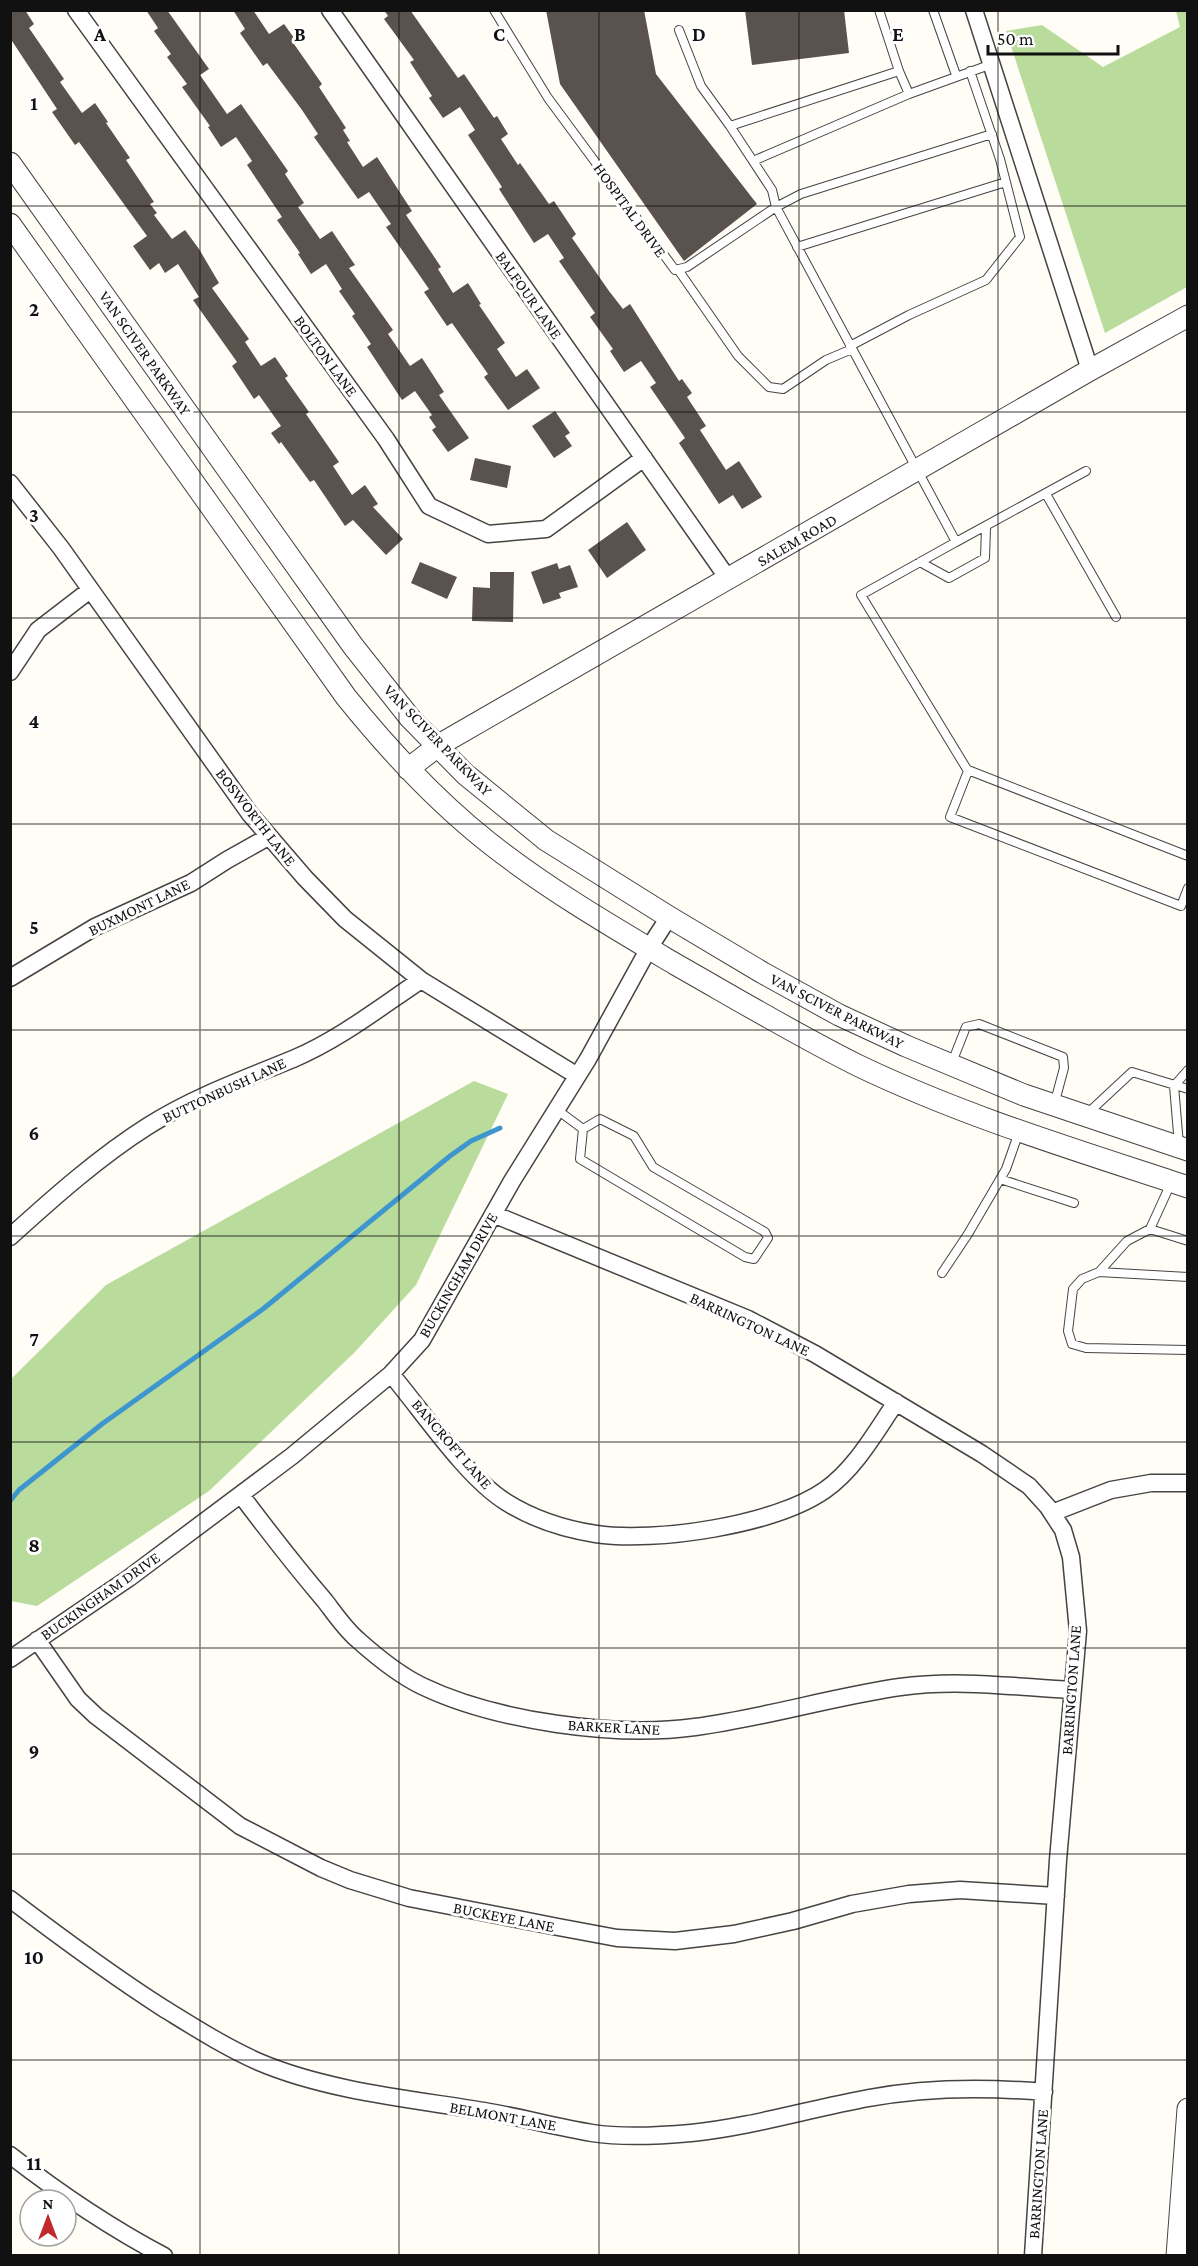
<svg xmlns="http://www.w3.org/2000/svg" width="1198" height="2266" font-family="'Crimson Pro',serif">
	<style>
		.forest { fill: #b9dc9c }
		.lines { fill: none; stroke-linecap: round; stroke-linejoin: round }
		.stream { stroke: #3f96cf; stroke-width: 5 }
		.building { fill: #5a524d }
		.service-casing { stroke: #444; stroke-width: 10 }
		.minor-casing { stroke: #444; stroke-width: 19 }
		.tertiary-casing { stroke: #444; stroke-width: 23 }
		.service { stroke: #fff; stroke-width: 8 }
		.minor { stroke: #fff; stroke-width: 16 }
		.tertiary { stroke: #fff; stroke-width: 21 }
		.grid { fill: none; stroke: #111; stroke-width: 1.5; stroke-opacity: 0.55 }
		.labels { text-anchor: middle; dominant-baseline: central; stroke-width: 6; stroke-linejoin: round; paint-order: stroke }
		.street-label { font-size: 16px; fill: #111; stroke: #fff }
		.grid-label { font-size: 20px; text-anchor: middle; font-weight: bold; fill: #111; stroke: #fff; stroke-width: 6; stroke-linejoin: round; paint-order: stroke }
	</style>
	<rect width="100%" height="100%" fill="#fffdf5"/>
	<path class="forest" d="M1176 11H1188L1187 287 1105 333 1006 31 1042 25 1103 67 1180 27Z
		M474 1081 508 1094 416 1285 355 1352 209 1491 37 1606 11 1601V1379L106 1285Z"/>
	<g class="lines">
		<path class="stream" d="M10 1501 19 1490 102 1424 263 1309 450 1156 471 1141 500 1128"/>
	</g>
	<path class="building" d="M10 10H25L34 24 29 28 64 79 60 82 82 113 95 103 108 122 106 123 130 158 126 160 154 202 150 204 157 213 154 215 172 239 185 230 199 249 219 283 212 288 249 339 245 342 261 366 275 357 288 376 285 378 309 412 306 414 339 462 333 466 352 495 365 485 378 504 373 507 403 539 386 555 353 520 345 526 314 480 310 482 281 442 279 444 271 433 281 426 259 395 254 399 232 366 237 362 193 300 199 297 178 264 165 273 159 263 150 270 133 246 147 236 79 142 75 145 52 112 57 109 10 38Z
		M146 10H167L209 69 200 75 227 114 241 104 288 171 285 174 304 203 298 207 320 239 332 231 355 265 349 268 393 330 388 334 410 366 422 358 444 392 439 395 469 438 448 452 432 430 436 427 429 417 432 415 415 391 402 400 367 347 371 344 352 316 355 314 339 291 342 289 326 264 311 274 298 254 300 253 277 220 282 217 247 165 252 161 236 137 221 147 208 127 210 126 182 87 187 84 167 57 171 54 154 31 158 28Z
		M233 10H253L269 34 284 24 297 42 294 44 322 84 319 87 346 128 343 130 350 141 347 142 363 167 377 157 412 211 406 215 441 267 438 269 453 293 468 283 481 304 479 305 505 343 497 349 516 377 527 369 540 388 508 410 484 377 488 374 452 323 447 326 424 292 429 289 386 227 391 224 369 192 358 199 314 137 318 134 302 110 267 63 263 66 240 33 245 29Z
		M384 10H410L458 78 464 74 494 118 497 116 508 134 501 139 518 165 520 163 549 204 554 201 576 234 572 238 609 291 623 309 630 304 679 381 682 379 692 393 687 397 706 426 700 430 726 470 739 461 762 497 742 509 733 495 719 504 679 443 685 438 650 387 656 383 641 361 624 372 610 351 613 349 590 317 595 313 559 261 564 258 548 234 534 243 499 189 502 187 468 135 475 130 460 107 443 118 429 98 432 96 410 62 414 60 384 19 388 16Z
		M546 10H644L656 74 757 204 684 261 560 84Z
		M745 10H844L849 53 752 65Z
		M555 411 570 433 565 436 572 446 554 458 532 426Z
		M475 458 511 466 507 488 470 480Z
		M627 522 646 550 607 578 588 550Z
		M420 562 457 577 447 599 411 583Z
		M557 563 559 569 570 565 578 587 559 593 561 598 543 604 531 572Z
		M490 572H514L513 622 472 621 473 587 490 588Z"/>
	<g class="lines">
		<g class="service-casing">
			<path id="service" d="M494 10 548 98 675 270 687 267 776 207 956 542 861 595 968 771 950 817 1181 906 1188 888
				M879 10 899 71
				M933 10 956 75
				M679 30 701 86 730 126
				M992 64 909 94 899 71 730 126 772 190 776 207 801 194 992 134
				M753 161 909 94
				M797 247 1006 182
				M679 271 738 356 769 387 783 389 826 360 852 349
				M850 346 909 315 986 280 1020 237 1000 159 970 71
				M1046 494 1116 617
				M956 542 1086 471
				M920 562 949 578 985 558 986 528
				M968 770 1188 856
				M951 1065 966 1027 979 1024 1063 1057 1064 1068 1054 1105
				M556 1109 583 1129 580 1159 745 1257 754 1259 768 1238 765 1232 653 1167 634 1136 600 1119 583 1129
				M1088 1113 1132 1072 1188 1089
				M1179 1145 1174 1086 1188 1070
				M1000 1179 1074 1203
				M1171 1183 1150 1229 1127 1241 1099 1272 1188 1277
				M1150 1229 1188 1241
				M1099 1272 1082 1279 1073 1289 1068 1331 1072 1344 1086 1348 1188 1350
				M942 1273 968 1234 1006 1169 1019 1132"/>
		</g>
		<g class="minor-casing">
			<path id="minor" d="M76 10 386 439 429 506 488 534 546 529 644 458
				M330 10 729 580
				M974 10 1090 370
				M10 483 61 548 250 814 305 878 345 919 421 980 576 1075
				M10 672 38 630 90 590
				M10 978 95 927 191 883 227 860 268 837
				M493 1214 748 1319 815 1354 982 1454 1029 1486 1048 1507 1063 1530 1071 1557 1078 1631 1058 1860 1033 2256
				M10 1237C53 1198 99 1157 148 1126 194 1097 244 1079 293 1059 340 1039 379 1008 421 980
				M391 1374C423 1412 466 1477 506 1502 533 1519 564 1529 596 1534 655 1543 775 1525 825 1490 855 1469 875 1433 896 1402
				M241 1495C268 1531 296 1567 325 1601 335 1614 345 1629 358 1640 377 1657 399 1675 422 1686 495 1721 615 1738 695 1727 764 1718 831 1697 900 1687 958 1679 1015 1687 1072 1690
				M1052 1513 1111 1490 1151 1483H1188
				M37 1640 78 1699 96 1716 240 1826 321 1868 350 1880 409 1898 558 1927 617 1938 675 1941 734 1934 793 1921 852 1904 909 1894 960 1890 1056 1896
				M10 1659 129 1578 292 1456 391 1374 422 1340 512 1181 588 1059 649 948 669 917
				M10 1899C60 1937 110 1974 163 2008 194 2027 225 2047 259 2062 327 2091 411 2099 484 2111 520 2117 556 2127 592 2133 624 2138 658 2136 691 2133 751 2127 809 2109 869 2098 927 2087 985 2087 1044 2092
				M10 2155C59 2193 109 2227 164 2256"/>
		</g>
		<g class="tertiary-casing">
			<path id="tertiary" d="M10 163 353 646 410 718 465 774 546 840 669 917 763 973 839 1015 906 1046 1024 1095 1188 1150
				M10 224 346 697C388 749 435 800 488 842 546 888 611 926 675 964 735 998 795 1034 857 1065 963 1116 1076 1150 1188 1187
				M408 769 439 745 1090 370 1188 316
				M1177 2256 1188 2109"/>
		</g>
		<use href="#service" class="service"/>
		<use href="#minor" class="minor"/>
		<use href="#tertiary" class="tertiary"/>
	</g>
	<path class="grid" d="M200 10V2256M399 10V2256M599 10V2256M799 10V2256M998 10V2256M10 206H1188M10 412H1188M10 618H1188M10 824H1188M10 1030H1188M10 1236H1188M10 1442H1188M10 1648H1188M10 1854H1188M10 2060H1188"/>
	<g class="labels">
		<g class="street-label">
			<text transform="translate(630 210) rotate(54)">HOSPITAL DRIVE</text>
			<text transform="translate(529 295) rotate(55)">BALFOUR LANE</text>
			<text transform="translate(145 353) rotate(55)">VAN SCIVER PARKWAY</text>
			<text transform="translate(326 356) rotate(54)">BOLTON LANE</text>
			<text transform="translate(797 540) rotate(-30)">SALEM ROAD</text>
			<text transform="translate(438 740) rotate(46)">VAN SCIVER PARKWAY</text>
			<text transform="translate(256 817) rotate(52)">BOSWORTH LANE</text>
			<text transform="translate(139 907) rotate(-26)">BUXMONT LANE</text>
			<text transform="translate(837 1011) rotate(27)">VAN SCIVER PARKWAY</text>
			<text transform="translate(224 1090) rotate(-25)">BUTTONBUSH LANE</text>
			<text transform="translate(458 1275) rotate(-60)">BUCKINGHAM DRIVE</text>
			<text transform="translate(750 1324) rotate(25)">BARRINGTON LANE</text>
			<text transform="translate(452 1444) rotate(49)">BANCROFT LANE</text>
			<text transform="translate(100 1596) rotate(-35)">BUCKINGHAM DRIVE</text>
			<text transform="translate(1071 1690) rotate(-86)">BARRINGTON LANE</text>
			<text transform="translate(614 1727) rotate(3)">BARKER LANE</text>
			<text transform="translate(504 1917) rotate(11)">BUCKEYE LANE</text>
			<text transform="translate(503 2116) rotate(10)">BELMONT LANE</text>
			<text transform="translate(1038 2174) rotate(-86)">BARRINGTON LANE</text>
		</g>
	</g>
	<g class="grid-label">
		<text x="100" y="41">A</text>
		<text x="300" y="41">B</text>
		<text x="499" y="41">C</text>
		<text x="699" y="41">D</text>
		<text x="898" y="41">E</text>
		<text x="34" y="110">1</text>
		<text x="34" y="316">2</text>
		<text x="34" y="522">3</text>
		<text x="34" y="728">4</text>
		<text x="34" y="934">5</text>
		<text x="34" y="1140">6</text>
		<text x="34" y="1346">7</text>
		<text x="34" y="1552">8</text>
		<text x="34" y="1758">9</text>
		<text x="34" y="1964">10</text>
		<text x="34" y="2170">11</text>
	</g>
	<rect width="1198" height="2266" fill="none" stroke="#111111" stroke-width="24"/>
	<g transform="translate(48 2218)"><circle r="28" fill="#ffffff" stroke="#a0a0a0" stroke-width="1.5"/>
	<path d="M0-4.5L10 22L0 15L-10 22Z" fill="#c4262e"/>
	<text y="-9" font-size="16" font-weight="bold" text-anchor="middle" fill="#111111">N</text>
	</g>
	<path d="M988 45v9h130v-9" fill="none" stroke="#111111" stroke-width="3"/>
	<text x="997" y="45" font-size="18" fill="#111111" stroke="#ffffff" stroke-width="4.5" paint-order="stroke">50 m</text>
</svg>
